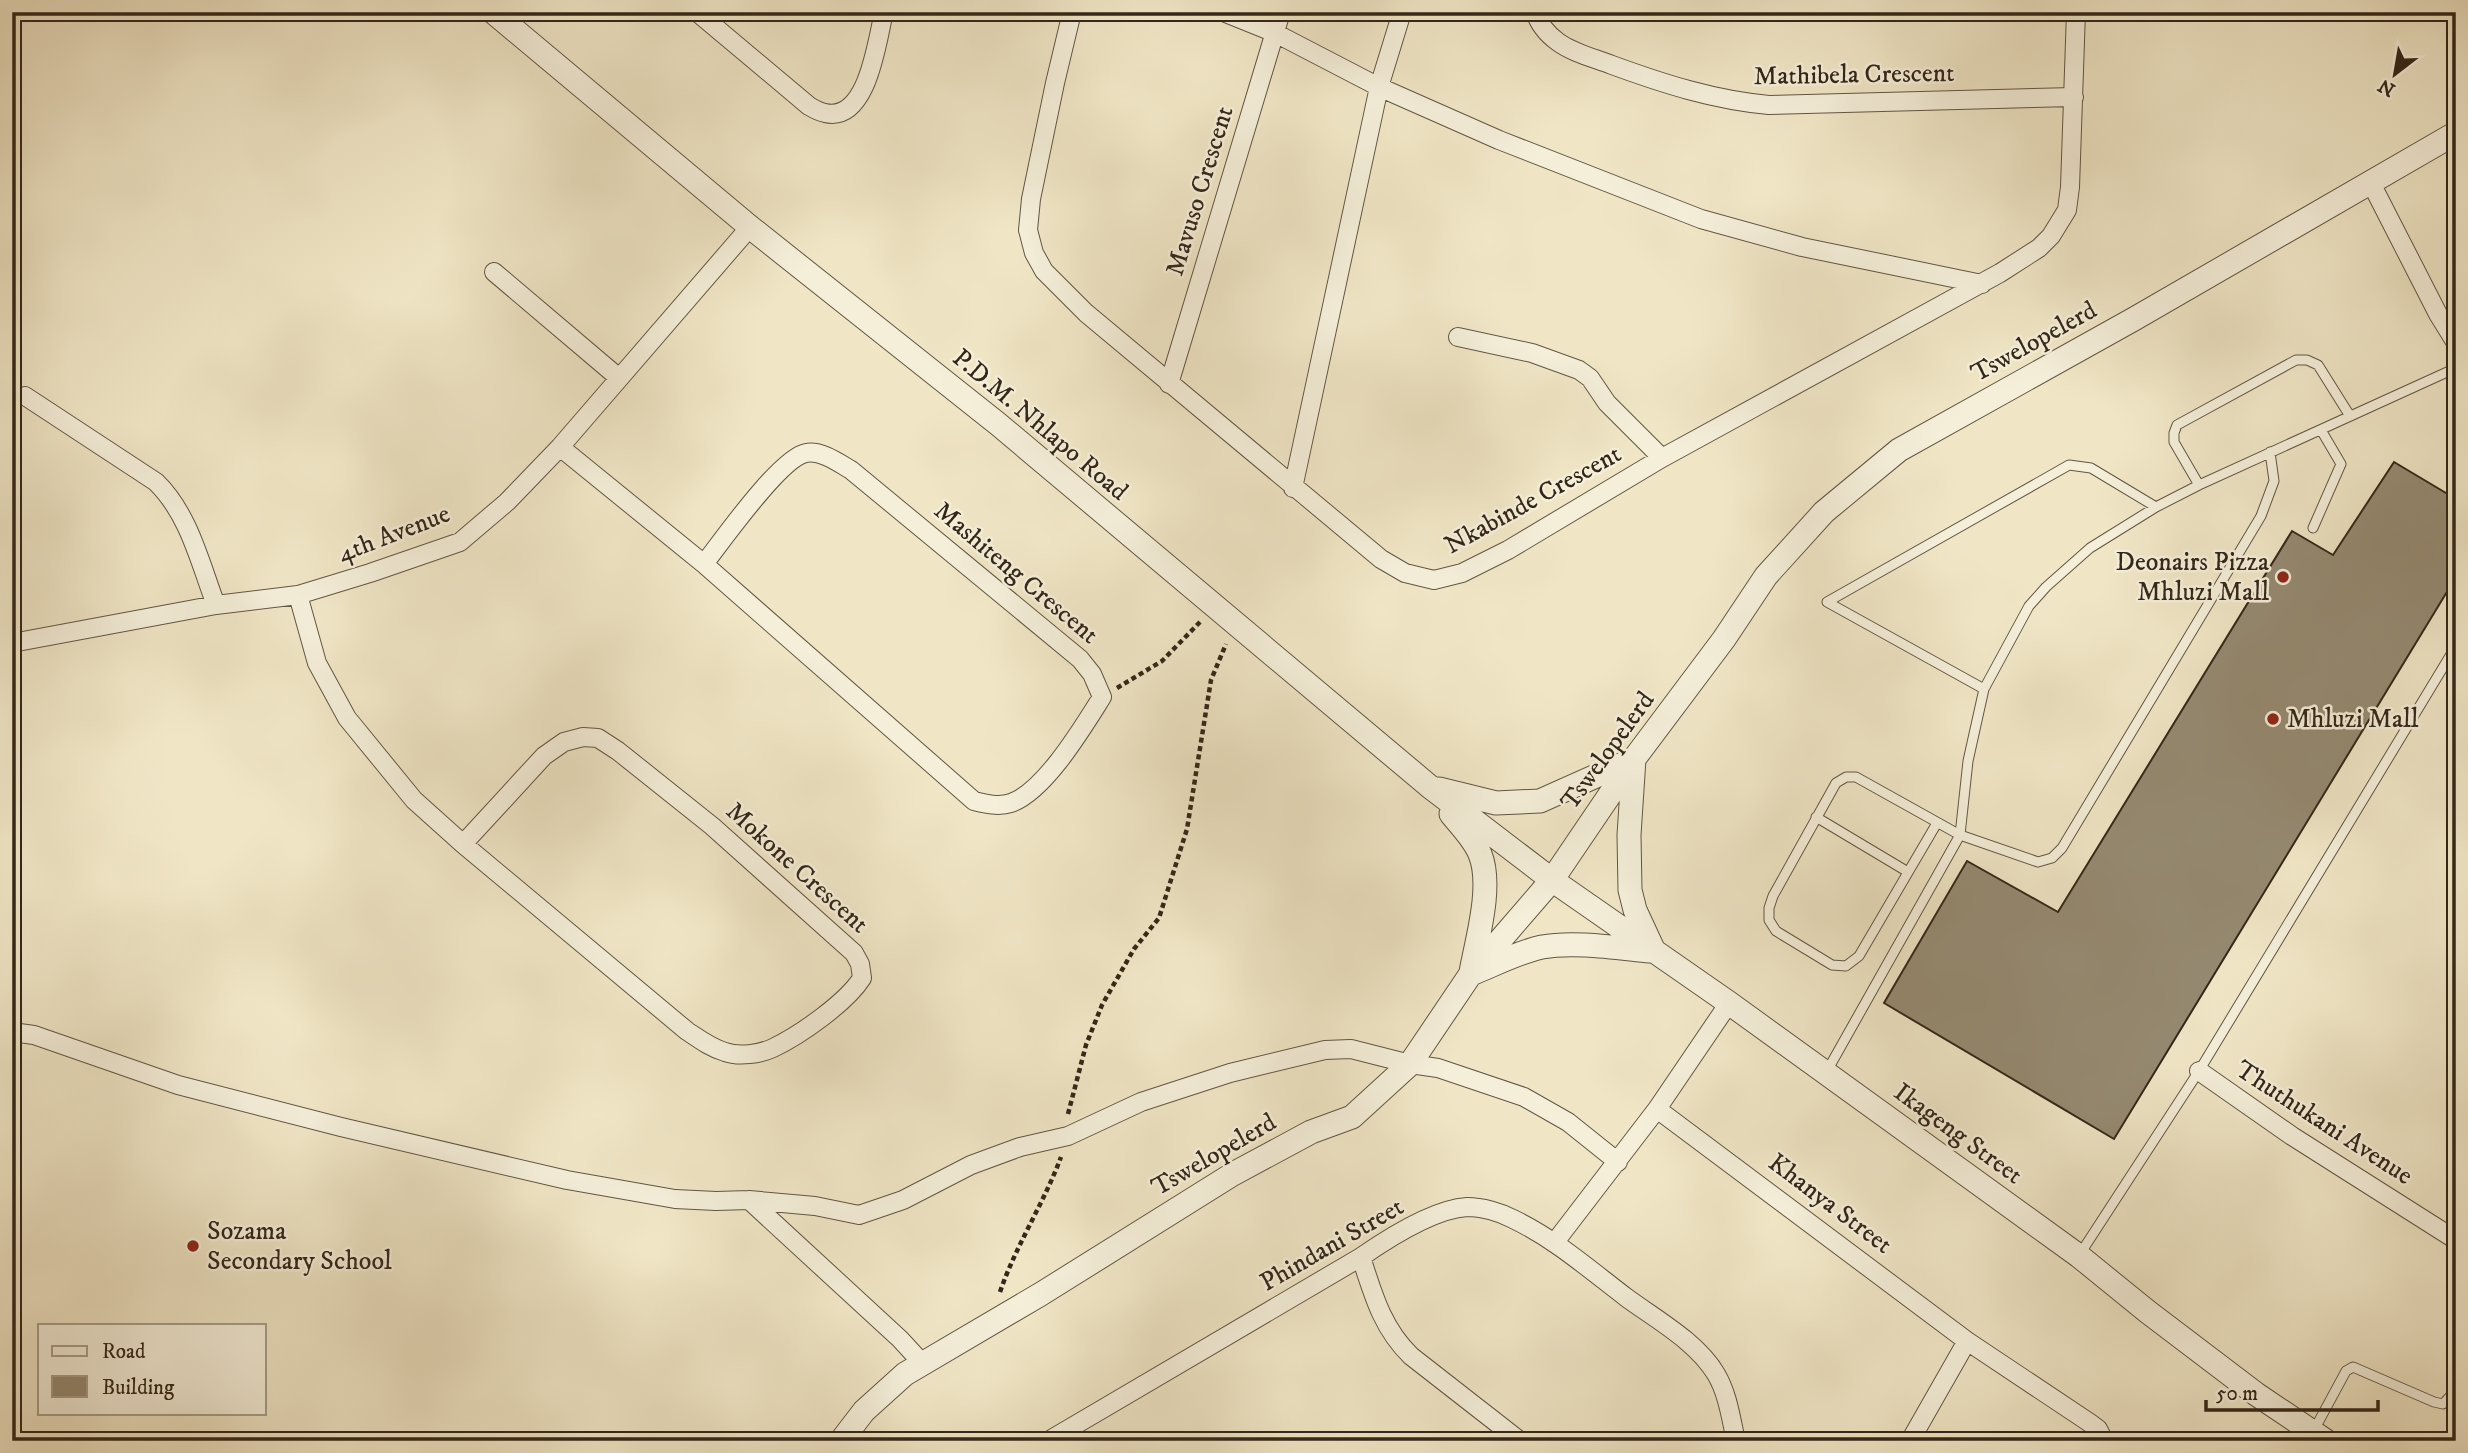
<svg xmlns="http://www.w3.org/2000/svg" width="2468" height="1453" font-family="'IM FELL DW Pica',serif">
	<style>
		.building { fill: #958a72; stroke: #332618; stroke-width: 2 }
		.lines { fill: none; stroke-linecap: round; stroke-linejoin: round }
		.service-casing { stroke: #625644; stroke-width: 11 }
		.minor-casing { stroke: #625644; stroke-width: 20 }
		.tertiary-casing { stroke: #625644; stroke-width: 25 }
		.path { stroke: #332618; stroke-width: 4.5; stroke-dasharray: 5 3.5; stroke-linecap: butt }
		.service { stroke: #f5efda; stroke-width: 9 }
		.minor { stroke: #f5efda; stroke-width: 18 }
		.tertiary { stroke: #f5efda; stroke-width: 23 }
		.poi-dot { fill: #8f2418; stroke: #f5efda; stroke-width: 2.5 }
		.labels { text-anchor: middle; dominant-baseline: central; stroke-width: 5; stroke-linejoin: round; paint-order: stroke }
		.street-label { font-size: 26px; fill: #332618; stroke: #f5efda }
		.poi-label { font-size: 26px; fill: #332618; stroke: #f5efda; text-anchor: start }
	</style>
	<rect width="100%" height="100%" fill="#f0e6c6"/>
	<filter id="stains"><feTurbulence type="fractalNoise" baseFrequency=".00286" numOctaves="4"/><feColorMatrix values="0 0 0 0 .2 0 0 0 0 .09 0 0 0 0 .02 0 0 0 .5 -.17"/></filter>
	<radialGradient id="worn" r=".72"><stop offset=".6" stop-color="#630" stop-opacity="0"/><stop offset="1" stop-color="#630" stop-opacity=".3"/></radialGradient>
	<path class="building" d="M2394 462 2456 499V577L2114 1139 1884 1003 1967 861 2058 912 2292 531 2333 555Z"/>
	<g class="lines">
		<g class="service-casing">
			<path id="service" d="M2199 485 2174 442V433L2177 425 2296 360H2307L2318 365 2350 416
				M2313 528 2341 464 2321 430
				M1984 689 1827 602 2069 465 2091 468 2156 507
				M1816 817 1908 872
				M1937 823 1859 956 1846 966 1832 965 1776 931 1769 920V908L1773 896 1836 783 1846 777H1856L1960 835 2038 862 2052 858 2062 848 2261 516 2274 481 2270 452
				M1827 1071 1960 835 1968 761 1984 689 2029 606 2046 587 2090 548 2156 507 2199 485 2456 368
				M2080 1254 2199 1071 2456 646
				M2313 1432 2346 1371 2353 1367 2434 1402 2443 1404 2456 1390"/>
		</g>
		<g class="minor-casing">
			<path id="minor" d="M697 12 809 106C814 109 820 112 825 113 868 123 877 40 884 12
				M1072 12 1055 83 1031 199 1028 230 1034 253 1044 271 1086 313 1381 559 1405 573 1434 580 1462 573 1508 550 1662 458 2000 273 2039 248 2051 236 2067 210 2070 187 2076 12
				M1223 12 1275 33 1379 87 1499 140 1701 219 1802 247 1982 284
				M1535 12C1539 24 1547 34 1558 42 1573 53 1594 58 1612 65 1664 84 1714 100 1769 105L2074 97
				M2371 183 2438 314 2456 343
				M494 272 619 378
				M1458 337 1532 353 1579 370 1590 378 1607 403 1662 458
				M1169 384 1281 12
				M25 396 156 482C189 514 200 563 216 605
				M560 447 704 564 974 801C986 804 999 807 1011 803 1045 791 1083 727 1102 697L1092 674 1080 659 851 470C839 463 821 450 806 453 780 458 722 541 704 564
				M1293 488 1379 87 1402 12
				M298 595 317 663 347 718 414 800 463 844 687 1031C699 1039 711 1048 725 1052 739 1057 760 1054 773 1048 800 1035 846 1003 862 978L860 964 854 953 712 826 618 751 598 738 583 737 564 742 544 756 463 844
				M12 643 216 605 298 595 370 573 460 542 507 502 560 447 750 227
				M12 1032 34 1035 178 1085 341 1127 567 1180 675 1199 716 1201 749 1200 815 1206 859 1215 903 1200 971 1165 1020 1147 1068 1136 1141 1102 1230 1073 1325 1050 1351 1049 1410 1064 1438 1068 1524 1097 1568 1122 1618 1162
				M2199 1071 2292 1136 2456 1240
				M1657 1109 1729 1003
				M749 1200 900 1339 923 1364
				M1555 1242 1657 1109 1967 1341 2090 1423 2098 1429 2104 1441
				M1361 1257C1373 1294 1382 1328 1411 1356L1520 1441
				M1048 1441 1361 1257C1387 1239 1434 1209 1467 1207 1482 1207 1500 1212 1513 1219 1555 1239 1590 1270 1627 1298 1657 1320 1697 1342 1716 1374 1728 1394 1731 1419 1736 1441
				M1910 1441 1967 1341"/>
		</g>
		<g class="tertiary-casing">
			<path id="tertiary" d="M493 12 750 227 998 424 1429 786 1552 880 1729 1003 2079 1256 2148 1312 2256 1394 2326 1441
				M1439 789 1496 803 1540 801 1634 759 1629 835 1630 890 1635 910 1654 951
				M1451 814C1461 826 1474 839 1480 854 1493 886 1477 939 1471 972
				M1476 972C1498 963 1519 952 1542 947 1574 941 1618 948 1650 951
				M841 1441 864 1411 905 1374 1041 1294 1233 1174 1311 1132 1352 1117 1410 1064 1470 975 1552 880 1634 759 1724 639 1766 576 1824 512 1899 450 2134 319 2456 133"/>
		</g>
		<path class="path" d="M1117 688 1162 661 1200 622
			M1068 1114 1086 1045 1102 1005 1134 949 1159 918 1187 829 1211 680 1226 644
			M1000 1292C1016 1245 1044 1203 1061 1157"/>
		<use href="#service" class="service"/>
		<use href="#minor" class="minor"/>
		<use href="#tertiary" class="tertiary"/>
	</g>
	<g class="poi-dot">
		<circle cx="2283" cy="577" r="7"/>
		<circle cx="2273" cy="719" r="7"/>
		<circle cx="193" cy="1246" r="7"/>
	</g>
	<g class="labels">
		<g class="street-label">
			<text transform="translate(1854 75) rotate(-1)">Mathibela Crescent</text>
			<text transform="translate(1200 191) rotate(-73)">Mavuso Crescent</text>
			<text transform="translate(2034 342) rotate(-29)">Tswelopelerd</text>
			<text transform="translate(1040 425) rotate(40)">P.D.M. Nhlapo Road</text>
			<text transform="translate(1533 500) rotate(-29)">Nkabinde Crescent</text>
			<text transform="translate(394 534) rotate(-21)">4th Avenue</text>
			<text transform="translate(1016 573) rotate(40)">Mashiteng Crescent</text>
			<text transform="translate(1608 751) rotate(-54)">Tswelopelerd</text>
			<text transform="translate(797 868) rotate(42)">Mokone Crescent</text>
			<text transform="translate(2324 1123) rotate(33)">Thuthukani Avenue</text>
			<text transform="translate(1958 1134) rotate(36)">Ikageng Street</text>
			<text transform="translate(1214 1155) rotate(-30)">Tswelopelerd</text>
			<text transform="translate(1830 1204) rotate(37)">Khanya Street</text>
			<text transform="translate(1332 1245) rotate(-30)">Phindani Street</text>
		</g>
		<g class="poi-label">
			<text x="2269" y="562" text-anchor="end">Deonairs Pizza<tspan x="2269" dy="30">Mhluzi Mall</tspan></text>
			<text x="2287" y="719">Mhluzi Mall</text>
			<text x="207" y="1231">Sozama<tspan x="207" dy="30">Secondary School</tspan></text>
		</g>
	</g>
	<rect width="2468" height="1453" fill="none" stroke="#f0e6c6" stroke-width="42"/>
	<rect x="14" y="14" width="2440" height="1425" fill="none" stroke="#332618" stroke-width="3.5"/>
	<rect x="21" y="21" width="2426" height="1411" fill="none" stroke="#332618" stroke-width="2"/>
	<rect x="38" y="1324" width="228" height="91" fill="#f5efda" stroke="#a79f8c" stroke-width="2"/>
	<rect x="52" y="1346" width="35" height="10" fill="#f5efda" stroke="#a79f8c" stroke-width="2"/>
	<text x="102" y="1358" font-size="21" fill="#332618">Road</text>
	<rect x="52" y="1376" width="35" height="21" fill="#958a72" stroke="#a79f8c" stroke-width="2"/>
	<text x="102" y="1394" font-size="21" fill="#332618">Building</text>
	<g transform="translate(2395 74) rotate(211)" stroke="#f5efda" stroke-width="5" paint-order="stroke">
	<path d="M0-5L12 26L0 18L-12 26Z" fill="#332618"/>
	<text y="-10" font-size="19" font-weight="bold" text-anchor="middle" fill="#332618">N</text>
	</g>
	<path d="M2206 1400v10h172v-10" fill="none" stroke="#332618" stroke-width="3.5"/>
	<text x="2216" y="1400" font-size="21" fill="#332618" stroke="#f5efda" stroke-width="5" paint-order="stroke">50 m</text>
	<rect width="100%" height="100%" filter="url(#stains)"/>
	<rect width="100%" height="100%" fill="url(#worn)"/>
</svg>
